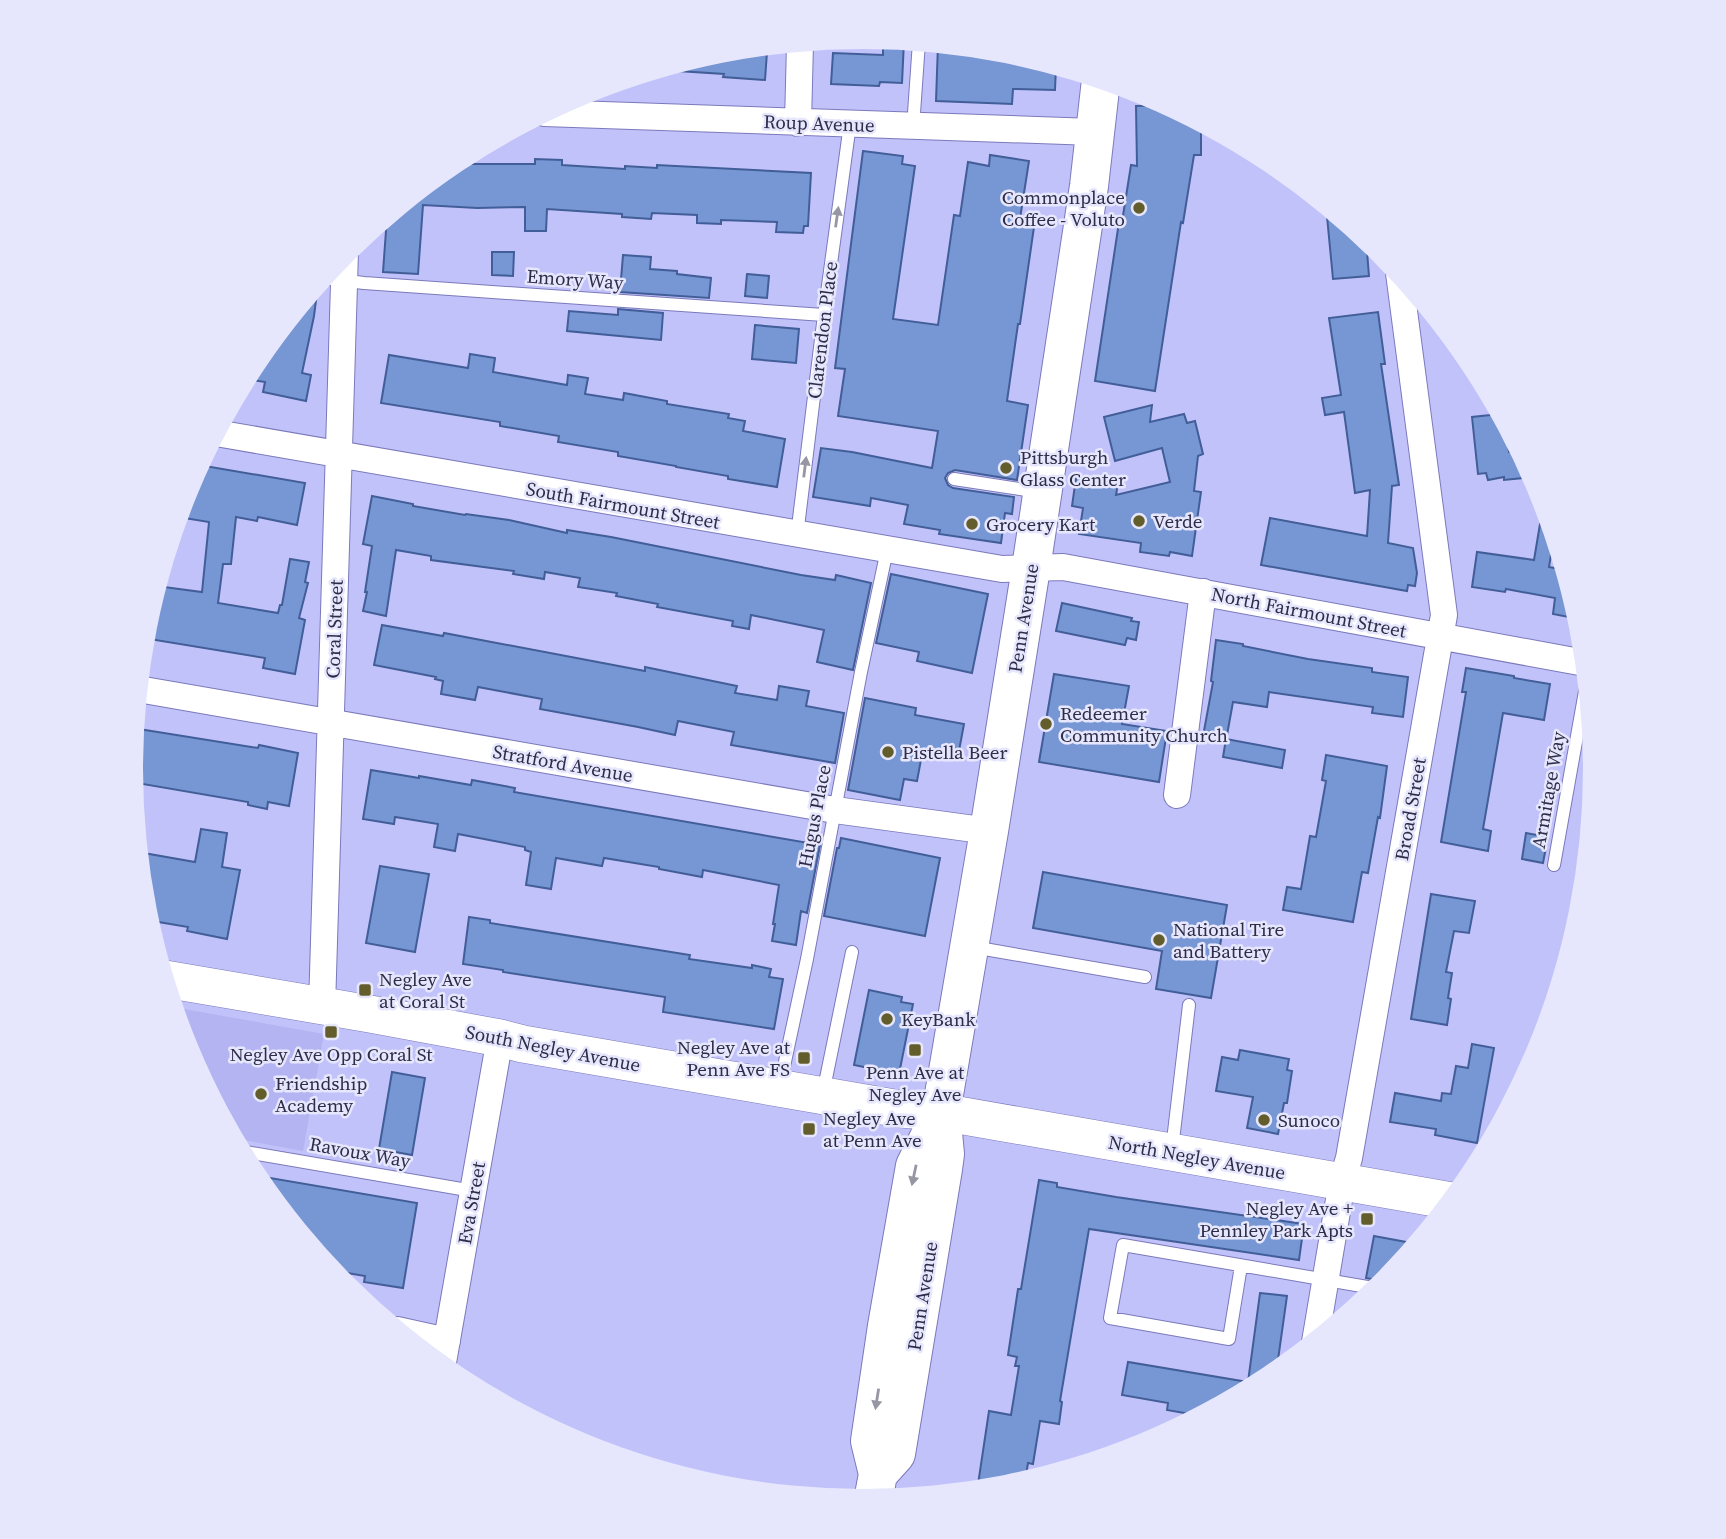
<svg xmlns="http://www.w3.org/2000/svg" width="1726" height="1539" font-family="'Source Serif 4',serif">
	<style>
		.built { fill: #b3b4f1 }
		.building { fill: #7796d4; stroke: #425e98; stroke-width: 2 }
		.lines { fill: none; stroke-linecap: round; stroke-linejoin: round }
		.lane-casing { stroke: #7b79bb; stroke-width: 14 }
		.street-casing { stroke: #7b79bb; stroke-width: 28 }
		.secondary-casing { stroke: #7b79bb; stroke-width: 38 }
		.primary-casing { stroke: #7b79bb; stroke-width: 40 }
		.lane { stroke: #fff; stroke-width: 12 }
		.street { stroke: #fff; stroke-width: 26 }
		.secondary { stroke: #fff; stroke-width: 37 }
		.primary { stroke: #fff; stroke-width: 38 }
		.oneway { fill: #9696a4 }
		.poi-dot { fill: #625d2a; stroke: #e6e7fd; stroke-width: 2.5 }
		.labels { text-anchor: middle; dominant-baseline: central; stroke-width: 5; stroke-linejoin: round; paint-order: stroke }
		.street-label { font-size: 19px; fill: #2e2d49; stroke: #e6e7fd }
		.poi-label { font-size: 19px; fill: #2e2d49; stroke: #e6e7fd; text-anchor: start }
	</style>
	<rect width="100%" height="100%" fill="#c2c2fb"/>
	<path class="built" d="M173 1007 324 1034 303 1151 233 1138 186 1050Z"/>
	<path class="building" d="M883 39 904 41 902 83 880 82 879 86 831 84 833 53 883 55Z
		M938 44 1006 51 1056 66 1055 90 1013 89 1012 104 936 101Z
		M731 50 767 52 765 80 723 77 724 74 662 70V68L720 51Z
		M1167 105 1201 123V155H1194L1183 223 1181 222 1155 391 1095 381 1119 222H1122L1131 165 1137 166 1136 106Z
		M863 151 903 156 902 164 915 166 893 319 938 325 954 215 960 216 968 162 989 166 990 155 1029 161 1019 225 1034 227 1020 324H1018L1007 401 1028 405 1017 480 955 470 948 473 945 478 948 485 953 488 1014 497 1012 514 1005 513 1001 543 939 534 940 530 904 524 908 505 871 498 870 506 813 497 821 448 852 452 932 468 938 431 838 416 845 369 835 368Z
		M466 155 465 164H535V159L562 160V165L625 169V166L657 168V165L811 173 808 226H804L803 233 776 232 777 222 721 220V224L697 223V215L652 213 651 219 622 217V214L547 209 546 231H525V207L477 208 423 205 418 274 383 272 387 217 456 160Z
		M1326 206 1366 239 1369 276 1333 279Z
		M492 252H514L513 276 492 275Z
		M623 255 651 257 650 269 677 271V274L711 278 709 298 620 292Z
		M747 274 769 276 767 298 745 296Z
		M318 285 314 316 302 373 311 375 306 401 263 392 265 382 245 379 254 362Z
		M618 309 663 313 661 340 567 331 569 311 618 315Z
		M1378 312 1385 364H1381L1399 485 1392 486 1388 543 1413 548 1417 573 1415 586 1408 585 1407 591 1261 565 1270 518 1367 536 1370 490 1355 493 1344 412 1325 415 1322 398 1341 395 1329 318Z
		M755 325 799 329 796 363 752 359Z
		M470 354 495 358 493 372 567 385 568 375 588 378 585 394 623 400 624 393 667 401V404L729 414 728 418 745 421 743 431 785 439 777 487 728 479V476L676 467V466L618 456V452L558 442 559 436 500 426V422L381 403 389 355 468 368Z
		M1152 405 1150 422 1184 414 1187 423 1195 421 1203 454 1198 456 1194 491 1201 492 1192 556 1170 552 1169 556 1140 552 1141 543 1079 534 1083 508 1072 506 1076 478 1118 484 1116 495 1170 482 1162 448 1115 461 1104 417Z
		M1500 414 1506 425 1509 452 1519 451 1523 478 1504 480V477L1488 480 1486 473 1478 474 1472 417Z
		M199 465 305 483 297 525 258 517 257 521 236 517 231 564H223L218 603 278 613 280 605H282L290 559 309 562 305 582 308 583 299 618 305 620 295 674 263 668 265 658 143 638 145 624 157 586 202 592 209 522 178 517 186 489Z
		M372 496 413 504V506L465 515 466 514 509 520 567 533V530L611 537 801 575 835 580 836 575 871 583 853 670 817 662 824 630 751 615 749 629 732 626 733 621 657 607 658 604 616 596 617 593 578 587 580 578 545 572 544 579 513 574 514 571 431 560V556L396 550 386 616 363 611 367 592H365L372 546 363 544Z
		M1540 524 1551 526 1554 537 1549 567 1560 569 1562 561 1579 619 1553 614 1555 598 1506 589 1505 592 1472 587 1477 552 1534 560Z
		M891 574 988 594 972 673 917 661 919 652 876 643Z
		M1062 603 1132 618 1131 621 1139 622 1136 640 1127 638 1125 645 1056 631Z
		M382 625 443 636 444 633 645 671V667L737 686 735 693 777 700 779 686 809 691 806 706 844 713 835 763 731 745 734 732 678 721 675 735 638 727 540 709 542 699 478 687 475 700 441 694 443 681 435 679 436 677 374 665Z
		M1216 640 1243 644V646L1308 659 1372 668V672L1408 677 1403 717 1372 713 1373 707 1269 692 1267 707 1233 702 1227 735 1204 731 1213 682 1211 681Z
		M1466 668 1514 676V678L1550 684 1544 720 1503 713 1483 829 1491 831 1488 851 1441 842 1466 692H1462Z
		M1054 674 1129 686 1122 724 1167 731 1159 782 1039 762Z
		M865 698 916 708 915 715 964 724 958 756 923 749 917 781 904 779 900 800 848 790Z
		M139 729 258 748 259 745 298 753 289 806 268 802 267 809 248 805V802L131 782V776Z
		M1226 739 1285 750 1282 768 1223 757Z
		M1326 755 1387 766 1380 818 1378 817 1368 873 1362 872 1353 922 1283 910 1287 887 1301 889 1310 836 1316 837 1326 781 1322 780Z
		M371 770 419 778V776L471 785 472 780 515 788 514 792 820 845 807 913 801 911 796 945 772 941 775 924H773L779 885 703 870 702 877 659 869V867L604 858 602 866 556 858 551 889 526 885 531 852 525 850V847L458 834 455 851 434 847 438 824 395 817 394 824 363 819Z
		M201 829 227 833 222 867 240 870 227 939 187 931 188 927 147 920 144 912 138 852 195 862Z
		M1526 833 1548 837 1543 863 1522 859Z
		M841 838 940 858 925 936 824 916 837 848H839Z
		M380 866 429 874 415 952 366 943Z
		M1043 872 1227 905 1211 998 1156 989 1162 951 1033 928Z
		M1431 894 1475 901 1469 933 1454 931 1446 972 1452 973 1448 998 1451 999 1447 1025 1411 1019Z
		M469 917 490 920V923L690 955 689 959 752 968V965L771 969 769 977 783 979 774 1029 663 1012 665 997 503 972V970L463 964Z
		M869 990 902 997 901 1002 913 1004 899 1074 854 1065Z
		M1472 1044 1494 1048 1477 1143 1435 1135 1436 1129 1390 1122 1395 1093 1441 1101 1442 1093 1451 1094 1456 1066 1468 1068Z
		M1240 1050 1289 1059 1287 1070 1292 1071 1287 1103H1284L1278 1134 1247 1128 1253 1097 1216 1091 1222 1057 1238 1060Z
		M392 1072 425 1078 412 1155 379 1149Z
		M253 1175 417 1203 403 1288 364 1282 365 1276 330 1270 300 1232 301 1222 289 1220Z
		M1039 1180 1057 1183V1187L1116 1197 1304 1224 1299 1260 1089 1229 1060 1401 1062 1402 1059 1424 1040 1421 1033 1464 1028 1463 1025 1482 1006 1488 977 1491 989 1411 1011 1415 1019 1366H1015L1017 1357 1008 1355 1018 1289H1021Z
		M1374 1236 1417 1244 1386 1282 1366 1278Z
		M1260 1293 1287 1296 1276 1374 1270 1379 1201 1416 1167 1410 1168 1403 1122 1395 1128 1362 1248 1382Z"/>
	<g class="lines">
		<g class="lane-casing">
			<path id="lane" d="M913 127 919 42
				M323 278 364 283 824 315
				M954 479 1039 492
				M797 535 824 315 850 124
				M1554 865 1587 680
				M973 947 1145 977
				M780 1085 807 959 861 672 887 550
				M823 1093 852 952
				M1172 1149 1189 1005
				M240 1151 473 1191
				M1241 1266 1229 1339 1110 1318 1123 1245 1379 1289"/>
		</g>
		<g class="street-casing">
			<path id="street" d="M544 113 1094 132
				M798 123 800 43
				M216 433 1002 569 1063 567 1585 663
				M138 689 835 810 989 831
				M1177 795 1203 592
				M322 1007 345 251
				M397 1330 447 1341
				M1315 1342 1342 1182 1349 1158 1444 615 1399 273
				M442 1368 500 1038"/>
		</g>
		<g class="secondary-casing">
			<path id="secondary" d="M165 979 370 1014 500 1038 523 1044 900 1109 941 1112 1452 1201"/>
		</g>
		<g class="primary-casing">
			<path id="primary" d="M878 1474 896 1454 943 1169 945 1154 941 1112 989 831 1031 568 1089 186 1101 80
				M873 1501 878 1474 870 1441 887 1326 915 1166 939 1117"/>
		</g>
		<use href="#lane" class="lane"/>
		<use href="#street" class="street"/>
		<use href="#secondary" class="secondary"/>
		<use href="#primary" class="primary"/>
	</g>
	<defs><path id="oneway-solid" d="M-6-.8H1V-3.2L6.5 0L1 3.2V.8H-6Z" transform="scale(1.75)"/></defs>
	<g class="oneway">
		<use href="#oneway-solid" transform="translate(837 217) rotate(-82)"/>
		<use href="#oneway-solid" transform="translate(805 467) rotate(-83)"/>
		<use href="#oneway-solid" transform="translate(914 1175) rotate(102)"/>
		<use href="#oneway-solid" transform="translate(877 1399) rotate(99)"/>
	</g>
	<g class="poi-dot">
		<circle cx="1139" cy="208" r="7"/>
		<circle cx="1006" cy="468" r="7"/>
		<circle cx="1139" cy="521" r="7"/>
		<circle cx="972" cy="524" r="7"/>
		<circle cx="1046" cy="724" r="7"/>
		<circle cx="888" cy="752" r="7"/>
		<circle cx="1159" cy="940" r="7"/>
		<rect x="358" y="983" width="14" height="14" rx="3.5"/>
		<circle cx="887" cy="1019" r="7"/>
		<rect x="324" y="1025" width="14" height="14" rx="3.5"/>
		<rect x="908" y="1043" width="14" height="14" rx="3.5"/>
		<rect x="797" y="1051" width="14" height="14" rx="3.5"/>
		<circle cx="261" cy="1094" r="7"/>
		<circle cx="1264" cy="1120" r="7"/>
		<rect x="802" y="1122" width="14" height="14" rx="3.5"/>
		<rect x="1360" y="1212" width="14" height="14" rx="3.5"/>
	</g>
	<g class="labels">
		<g class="street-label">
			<text transform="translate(819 123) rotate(2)">Roup Avenue</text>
			<text transform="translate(575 279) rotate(4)">Emory Way</text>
			<text transform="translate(822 330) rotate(-83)">Clarendon Place</text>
			<text transform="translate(623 505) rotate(10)">South Fairmount Street</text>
			<text transform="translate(1309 612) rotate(11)">North Fairmount Street</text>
			<text transform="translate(1023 618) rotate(-81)">Penn Avenue</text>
			<text transform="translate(334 629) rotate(-88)">Coral Street</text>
			<text transform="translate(563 763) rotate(10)">Stratford Avenue</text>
			<text transform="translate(1548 790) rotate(-80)">Armitage Way</text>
			<text transform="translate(1410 809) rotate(-80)">Broad Street</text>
			<text transform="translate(814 816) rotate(-79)">Hugus Place</text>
			<text transform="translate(553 1048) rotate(11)">South Negley Avenue</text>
			<text transform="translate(360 1152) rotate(10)">Ravoux Way</text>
			<text transform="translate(1197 1157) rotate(10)">North Negley Avenue</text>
			<text transform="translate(471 1203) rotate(-80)">Eva Street</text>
			<text transform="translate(922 1296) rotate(-81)">Penn Avenue</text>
		</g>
		<g class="poi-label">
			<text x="1125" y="197" text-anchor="end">Commonplace<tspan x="1125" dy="22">Coffee - Voluto</tspan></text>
			<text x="1020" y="457">Pittsburgh<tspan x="1020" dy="22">Glass Center</tspan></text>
			<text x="1153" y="521">Verde</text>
			<text x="986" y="524">Grocery Kart</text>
			<text x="1060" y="713">Redeemer<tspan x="1060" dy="22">Community Church</tspan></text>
			<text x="902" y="752">Pistella Beer</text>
			<text x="1173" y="929">National Tire<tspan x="1173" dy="22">and Battery</tspan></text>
			<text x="379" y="979">Negley Ave<tspan x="379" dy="22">at Coral St</tspan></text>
			<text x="901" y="1019">KeyBank</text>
			<text x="790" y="1047" text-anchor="end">Negley Ave at<tspan x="790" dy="22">Penn Ave FS</tspan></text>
			<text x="331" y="1054" text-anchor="middle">Negley Ave Opp Coral St</text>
			<text x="915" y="1072" text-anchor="middle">Penn Ave at<tspan x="915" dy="22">Negley Ave</tspan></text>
			<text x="275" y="1083">Friendship<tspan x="275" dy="22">Academy</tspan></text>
			<text x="823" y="1118">Negley Ave<tspan x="823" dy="22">at Penn Ave</tspan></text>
			<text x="1278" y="1120">Sunoco</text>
			<text x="1353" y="1208" text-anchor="end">Negley Ave +<tspan x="1353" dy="22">Pennley Park Apts</tspan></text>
		</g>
	</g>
	<path d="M0 0H1726V1539H0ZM143 769a720 720 0 1 1 1440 0a720 720 0 1 1-1440 0Z" fill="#e6e7fd" fill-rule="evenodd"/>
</svg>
